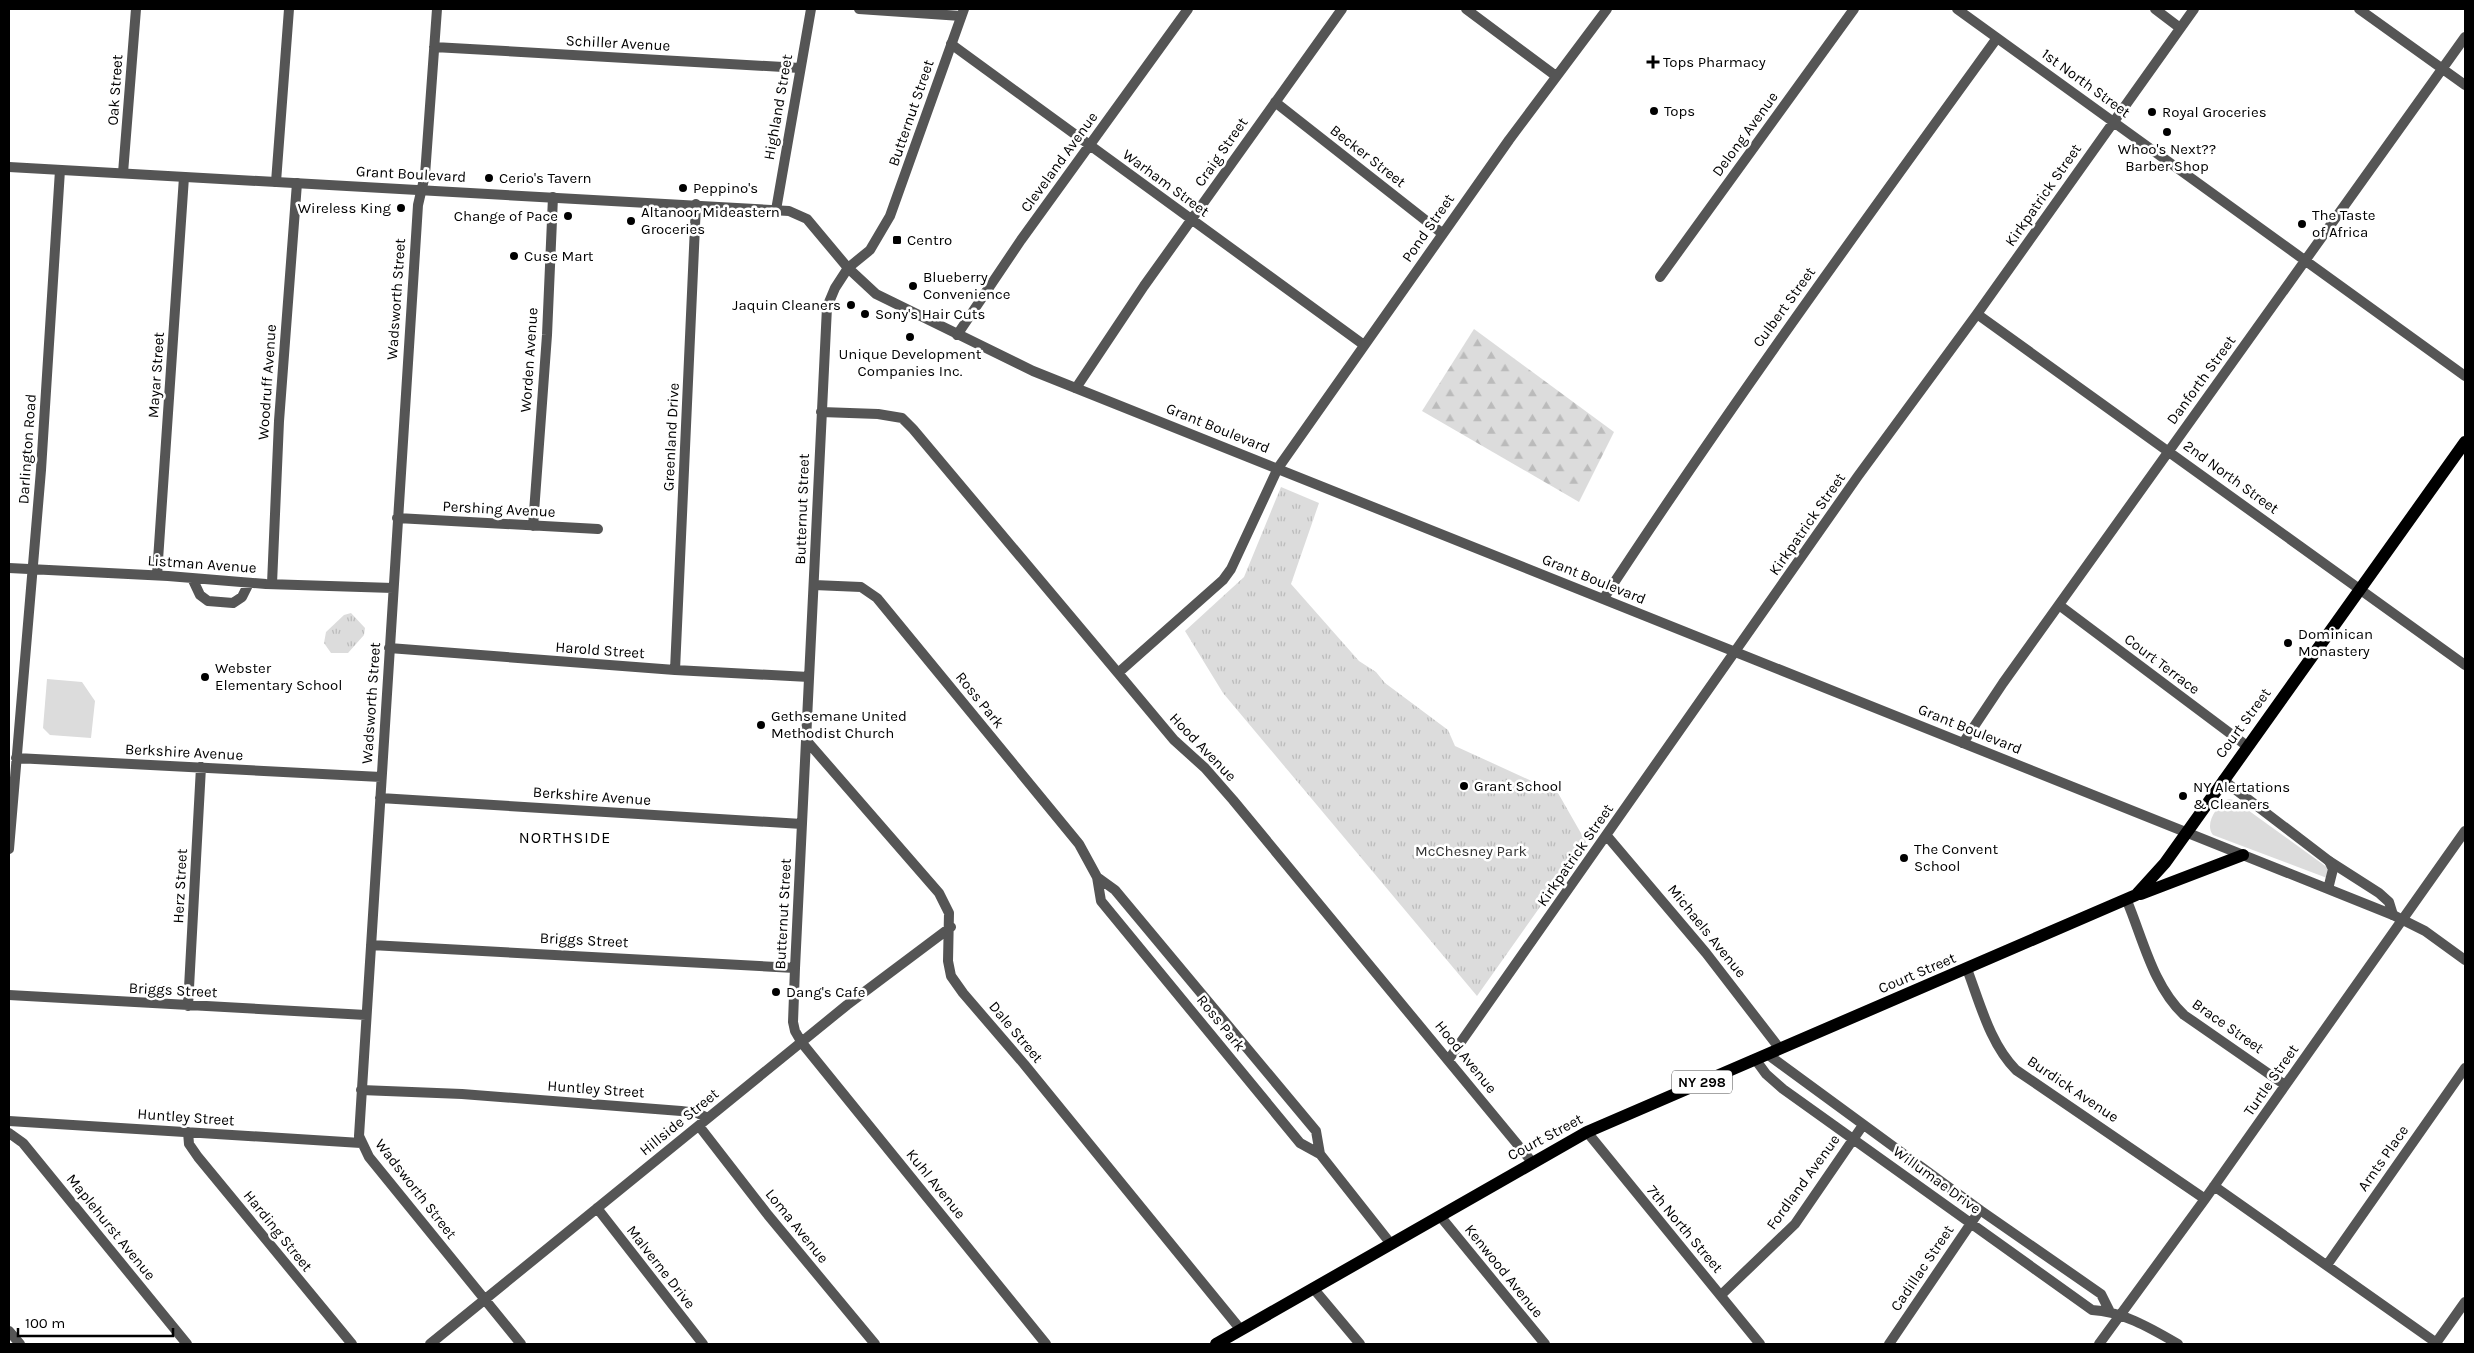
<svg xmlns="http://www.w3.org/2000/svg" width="2474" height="1353" font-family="Karla,sans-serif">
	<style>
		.grass { fill: #dcdcdc }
		.forest { fill: url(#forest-firs) }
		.park { fill: url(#park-tufts) }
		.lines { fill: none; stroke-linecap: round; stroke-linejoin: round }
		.minor { stroke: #555; stroke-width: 10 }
		.tertiary { stroke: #555; stroke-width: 10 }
		.primary { stroke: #000; stroke-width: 12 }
		.poi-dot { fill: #000; stroke: #fff; stroke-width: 2 }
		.labels { text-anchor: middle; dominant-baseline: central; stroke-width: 5; stroke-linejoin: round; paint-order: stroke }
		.shield { fill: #fff; stroke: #4c4c4c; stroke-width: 1 }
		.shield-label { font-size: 14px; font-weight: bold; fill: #000 }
		.street-label { font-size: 15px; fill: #000; stroke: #fff }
		.poi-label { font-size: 15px; fill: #000; stroke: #fff; text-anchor: start }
		.park-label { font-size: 15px; fill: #333; stroke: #fff }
		.neighbourhood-label { font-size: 16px; letter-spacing: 1px; fill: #000; stroke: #fff }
	</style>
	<defs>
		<pattern id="forest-firs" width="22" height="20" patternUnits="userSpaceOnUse" patternTransform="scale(1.25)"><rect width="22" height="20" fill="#dcdcdc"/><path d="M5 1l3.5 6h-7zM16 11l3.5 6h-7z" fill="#bbb"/></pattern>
		<pattern id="park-tufts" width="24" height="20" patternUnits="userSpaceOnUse" patternTransform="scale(1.25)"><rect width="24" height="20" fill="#dcdcdc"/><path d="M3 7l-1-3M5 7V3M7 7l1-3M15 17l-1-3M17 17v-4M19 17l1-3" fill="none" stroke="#bbb"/></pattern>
	</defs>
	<rect width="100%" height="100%" fill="#fff"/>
	<path class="grass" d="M47 679 82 682 95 701 91 738 50 735 43 728Z
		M2228 799 2234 800 2328 868 2327 878 2213 835C2204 824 2217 805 2228 799Z"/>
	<path class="forest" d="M1474 329 1614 432 1579 502 1422 411Z"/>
	<path class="park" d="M1281 487 1319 503 1291 584 1359 661 1376 672 1385 683 1448 730 1455 746 1558 793 1586 842 1477 996 1223 693 1185 631 1244 577Z
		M351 613 365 628 364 635 348 653H331L324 643 326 632 344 615Z"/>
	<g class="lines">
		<path class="minor" d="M437 9 425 175 418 205 359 1136 369 1157 521 1344
			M859 9 961 16
			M1466 9 1556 76
			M1957 9 2465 376
			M2155 9 2180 28
			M2359 9 2465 85
			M951 44 1364 345
			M434 47 800 68
			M1275 102 1443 234
			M123 173 136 9
			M276 182 289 9
			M776 210 811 9
			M848 268 835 288 827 307 795 968 793 1022 795 1031 802 1043 1046 1344
			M1660 277 1854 9
			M1977 314 2465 665
			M957 335 1021 240 1188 9
			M1076 388 1144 286 1342 9
			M821 412 878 414 902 418 913 429 1118 673 1174 740 1205 768 1233 800 1532 1162
			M397 518 598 529
			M533 526 547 335 553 197
			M9 568 168 576 266 584 393 588
			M157 575 184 177
			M192 578 200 595 208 601 233 603 242 597 249 583
			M272 584 279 421 297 183
			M814 585 861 587 877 598 1079 844 1097 877 1101 901 1300 1143 1320 1154 1391 1244
			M1604 598C1729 407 1863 223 1997 38
			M2059 605 2247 746
			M389 648 675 670 809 677
			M675 670 696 204
			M1118 673 1223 580 1231 569 1278 468 1509 140 1607 9
			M806 740 939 893 949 913 948 961 951 976 963 993 1024 1064 1241 1330
			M1963 743 2003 683 2465 37
			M16 758 381 777
			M2223 780 2329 861 2379 893 2389 902 2393 915
			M380 798 802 824
			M1607 836 1706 953 1780 1049
			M9 849 41 470 60 170
			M1097 877 1115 890 1316 1131 1320 1154
			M2127 901C2143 939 2153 986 2184 1015L2285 1085
			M371 945 795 968
			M1967 969C1980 1003 1990 1044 2016 1070L2205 1199
			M9 995 366 1015
			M188 1006 201 767
			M1767 1054 1980 1210 2101 1294 2109 1310
			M1449 1059 1858 476 1977 314 2194 9
			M1755 1059 1766 1074 1783 1089 2092 1310C2122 1311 2152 1329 2178 1344
			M361 1090 462 1094 681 1111 697 1113 708 1118
			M9 1121 361 1143
			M699 1126 768 1215 875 1344
			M188 1132 189 1144 198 1157 352 1344
			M9 1133 23 1143 187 1344
			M2214 1186 2438 1344
			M597 1208 703 1344
			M1440 1216 1545 1344
			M2327 1265 2465 1068
			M1313 1288 1360 1344
			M1721 1295 1795 1224 1863 1125
			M9 1331 20 1344
			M2436 1343 2465 1302
			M430 1344 847 1005 951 927
			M1889 1344 1980 1210
			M2099 1344 2205 1199 2465 831"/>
		<path class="tertiary" d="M9 167 789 211 807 219 848 268 876 294 1033 371 2393 915 2425 931 2465 960
			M848 268 870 250 890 216 964 9
			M2328 889 2333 869 2329 861
			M1587 1132 1760 1344"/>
		<path class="primary" d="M2141 894 2243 855
			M1216 1344 1587 1132 2136 895 2165 863 2465 442"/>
	</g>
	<g class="poi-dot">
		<path d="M1650.5 54.5h5v5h5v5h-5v5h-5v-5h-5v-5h5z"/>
		<circle cx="1654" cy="111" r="5"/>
		<circle cx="2152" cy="112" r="5"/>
		<circle cx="2167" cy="132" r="5"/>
		<circle cx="489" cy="178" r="5"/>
		<circle cx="683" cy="188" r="5"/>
		<circle cx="401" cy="208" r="5"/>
		<circle cx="568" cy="216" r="5"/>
		<circle cx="631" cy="221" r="5"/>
		<circle cx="2302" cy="224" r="5"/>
		<rect x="892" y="235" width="10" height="10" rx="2.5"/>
		<circle cx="514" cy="256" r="5"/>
		<circle cx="913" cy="286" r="5"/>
		<circle cx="851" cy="305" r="5"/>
		<circle cx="865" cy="314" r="5"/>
		<circle cx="910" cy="337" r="5"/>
		<circle cx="2288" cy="643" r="5"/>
		<circle cx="205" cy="677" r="5"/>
		<circle cx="761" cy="725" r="5"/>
		<circle cx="1464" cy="786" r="5"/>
		<circle cx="2183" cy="796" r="5"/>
		<circle cx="1904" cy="858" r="5"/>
		<circle cx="776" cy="992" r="5"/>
	</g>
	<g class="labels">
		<rect class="shield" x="1672" y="1070.5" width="60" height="23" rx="4"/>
		<g class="shield-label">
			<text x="1702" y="1082">NY 298</text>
		</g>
		<g class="street-label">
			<text transform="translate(618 43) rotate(3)">Schiller Avenue</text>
			<text transform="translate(2086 83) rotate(36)">1st North Street</text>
			<text transform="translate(115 90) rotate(-86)">Oak Street</text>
			<text transform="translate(778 107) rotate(-80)">Highland Street</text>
			<text transform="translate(911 113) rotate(-71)">Butternut Street</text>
			<text transform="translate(1745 134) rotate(-54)">Delong Avenue</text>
			<text transform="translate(1221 152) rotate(-55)">Craig Street</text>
			<text transform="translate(1368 156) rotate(38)">Becker Street</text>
			<text transform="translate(1059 162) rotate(-54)">Cleveland Avenue</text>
			<text transform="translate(411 174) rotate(3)">Grant Boulevard</text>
			<text transform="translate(1166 183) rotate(36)">Warham Street</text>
			<text transform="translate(2043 195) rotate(-55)">Kirkpatrick Street</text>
			<text transform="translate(1428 228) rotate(-55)">Pond Street</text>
			<text transform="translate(396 299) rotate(-86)">Wadsworth Street</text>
			<text transform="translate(1784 307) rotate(-54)">Culbert Street</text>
			<text transform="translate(529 360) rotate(-86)">Worden Avenue</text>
			<text transform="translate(156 375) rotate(-86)">Mayar Street</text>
			<text transform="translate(2201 380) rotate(-54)">Danforth Street</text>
			<text transform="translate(267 382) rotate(-86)">Woodruff Avenue</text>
			<text transform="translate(1218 428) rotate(22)">Grant Boulevard</text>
			<text transform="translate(671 437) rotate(-87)">Greenland Drive</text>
			<text transform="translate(27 449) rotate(-86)">Darlington Road</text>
			<text transform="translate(2231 477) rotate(36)">2nd North Street</text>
			<text transform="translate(499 509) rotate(3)">Pershing Avenue</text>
			<text transform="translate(802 509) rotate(-88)">Butternut Street</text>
			<text transform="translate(1807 524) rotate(-55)">Kirkpatrick Street</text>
			<text transform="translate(202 564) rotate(4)">Listman Avenue</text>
			<text transform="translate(1594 579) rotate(22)">Grant Boulevard</text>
			<text transform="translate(600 650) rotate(4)">Harold Street</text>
			<text transform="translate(2162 664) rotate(37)">Court Terrace</text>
			<text transform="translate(980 700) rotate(51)">Ross Park</text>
			<text transform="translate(371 703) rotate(-86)">Wadsworth Street</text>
			<text transform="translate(2243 723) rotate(-54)">Court Street</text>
			<text transform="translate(1970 729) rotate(22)">Grant Boulevard</text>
			<text transform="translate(1203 747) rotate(46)">Hood Avenue</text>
			<text transform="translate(184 752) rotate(3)">Berkshire Avenue</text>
			<text transform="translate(592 796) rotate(4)">Berkshire Avenue</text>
			<text transform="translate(1575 855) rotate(-55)">Kirkpatrick Street</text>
			<text transform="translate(180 886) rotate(-87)">Herz Street</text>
			<text transform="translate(783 914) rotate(-87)">Butternut Street</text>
			<text transform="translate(1707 931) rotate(51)">Michaels Avenue</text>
			<text transform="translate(584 940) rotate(3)">Briggs Street</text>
			<text transform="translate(1917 973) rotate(-23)">Court Street</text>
			<text transform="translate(173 990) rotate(3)">Briggs Street</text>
			<text transform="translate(1221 1023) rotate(51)">Ross Park</text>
			<text transform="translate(2228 1026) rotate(35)">Brace Street</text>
			<text transform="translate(1016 1032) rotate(50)">Dale Street</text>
			<text transform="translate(1466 1057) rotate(51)">Hood Avenue</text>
			<text transform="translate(2271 1080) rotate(-55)">Turtle Street</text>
			<text transform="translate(596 1089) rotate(4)">Huntley Street</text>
			<text transform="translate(2073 1089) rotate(34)">Burdick Avenue</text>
			<text transform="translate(186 1117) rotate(4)">Huntley Street</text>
			<text transform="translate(679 1122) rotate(-39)">Hillside Street</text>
			<text transform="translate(1545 1137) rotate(-28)">Court Street</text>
			<text transform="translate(2383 1158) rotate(-55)">Arnts Place</text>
			<text transform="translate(1937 1180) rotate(36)">Willumae Drive</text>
			<text transform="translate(1803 1182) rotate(-54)">Fordland Avenue</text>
			<text transform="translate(936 1184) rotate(51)">Kuhl Avenue</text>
			<text transform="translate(416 1189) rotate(52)">Wadsworth Street</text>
			<text transform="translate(797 1226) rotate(51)">Loma Avenue</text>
			<text transform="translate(111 1227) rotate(51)">Maplehurst Avenue</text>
			<text transform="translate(1685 1229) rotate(50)">7th North Street</text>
			<text transform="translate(278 1231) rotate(51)">Harding Street</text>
			<text transform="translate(661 1267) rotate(52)">Malverne Drive</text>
			<text transform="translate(1922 1268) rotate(-56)">Cadillac Street</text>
			<text transform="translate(1504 1271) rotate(51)">Kenwood Avenue</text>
		</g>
		<g class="poi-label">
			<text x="1663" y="62">Tops Pharmacy</text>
			<text x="1664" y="111">Tops</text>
			<text x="2162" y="112">Royal Groceries</text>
			<text x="2167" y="149" text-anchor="middle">Whoo's Next??<tspan x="2167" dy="17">Barber Shop</tspan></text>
			<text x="499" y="178">Cerio's Tavern</text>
			<text x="693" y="188">Peppino's</text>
			<text x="391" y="208" text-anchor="end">Wireless King</text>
			<text x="641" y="212">Altanoor Mideastern<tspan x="641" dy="17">Groceries</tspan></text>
			<text x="2312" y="215">The Taste<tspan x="2312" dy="17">of Africa</tspan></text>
			<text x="558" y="216" text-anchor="end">Change of Pace</text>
			<text x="907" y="240">Centro</text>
			<text x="524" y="256">Cuse Mart</text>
			<text x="923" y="277">Blueberry<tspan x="923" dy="17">Convenience</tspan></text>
			<text x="841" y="305" text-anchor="end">Jaquin Cleaners</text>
			<text x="875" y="314">Sony's Hair Cuts</text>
			<text x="910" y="354" text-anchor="middle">Unique Development<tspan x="910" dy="17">Companies Inc.</tspan></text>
			<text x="2298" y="634">Dominican<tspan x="2298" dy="17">Monastery</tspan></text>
			<text x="215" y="668">Webster<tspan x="215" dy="17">Elementary School</tspan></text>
			<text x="771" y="716">Gethsemane United<tspan x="771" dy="17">Methodist Church</tspan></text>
			<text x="1474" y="786">Grant School</text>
			<text x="2193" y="787">NY Alertations<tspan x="2193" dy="17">&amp; Cleaners</tspan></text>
			<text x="1914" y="849">The Convent<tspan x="1914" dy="17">School</tspan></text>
			<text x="786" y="992">Dang's Cafe</text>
		</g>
		<g class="park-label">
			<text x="1471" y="851">McChesney Park</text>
		</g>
		<g class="neighbourhood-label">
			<text x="565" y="837">NORTHSIDE</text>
		</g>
	</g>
	<rect width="2474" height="1353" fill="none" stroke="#000000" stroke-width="20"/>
	<path d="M18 1328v8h155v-8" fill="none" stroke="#000000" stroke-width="2.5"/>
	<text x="25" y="1328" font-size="15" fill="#000000" stroke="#ffffff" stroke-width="4" paint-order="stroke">100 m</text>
</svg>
